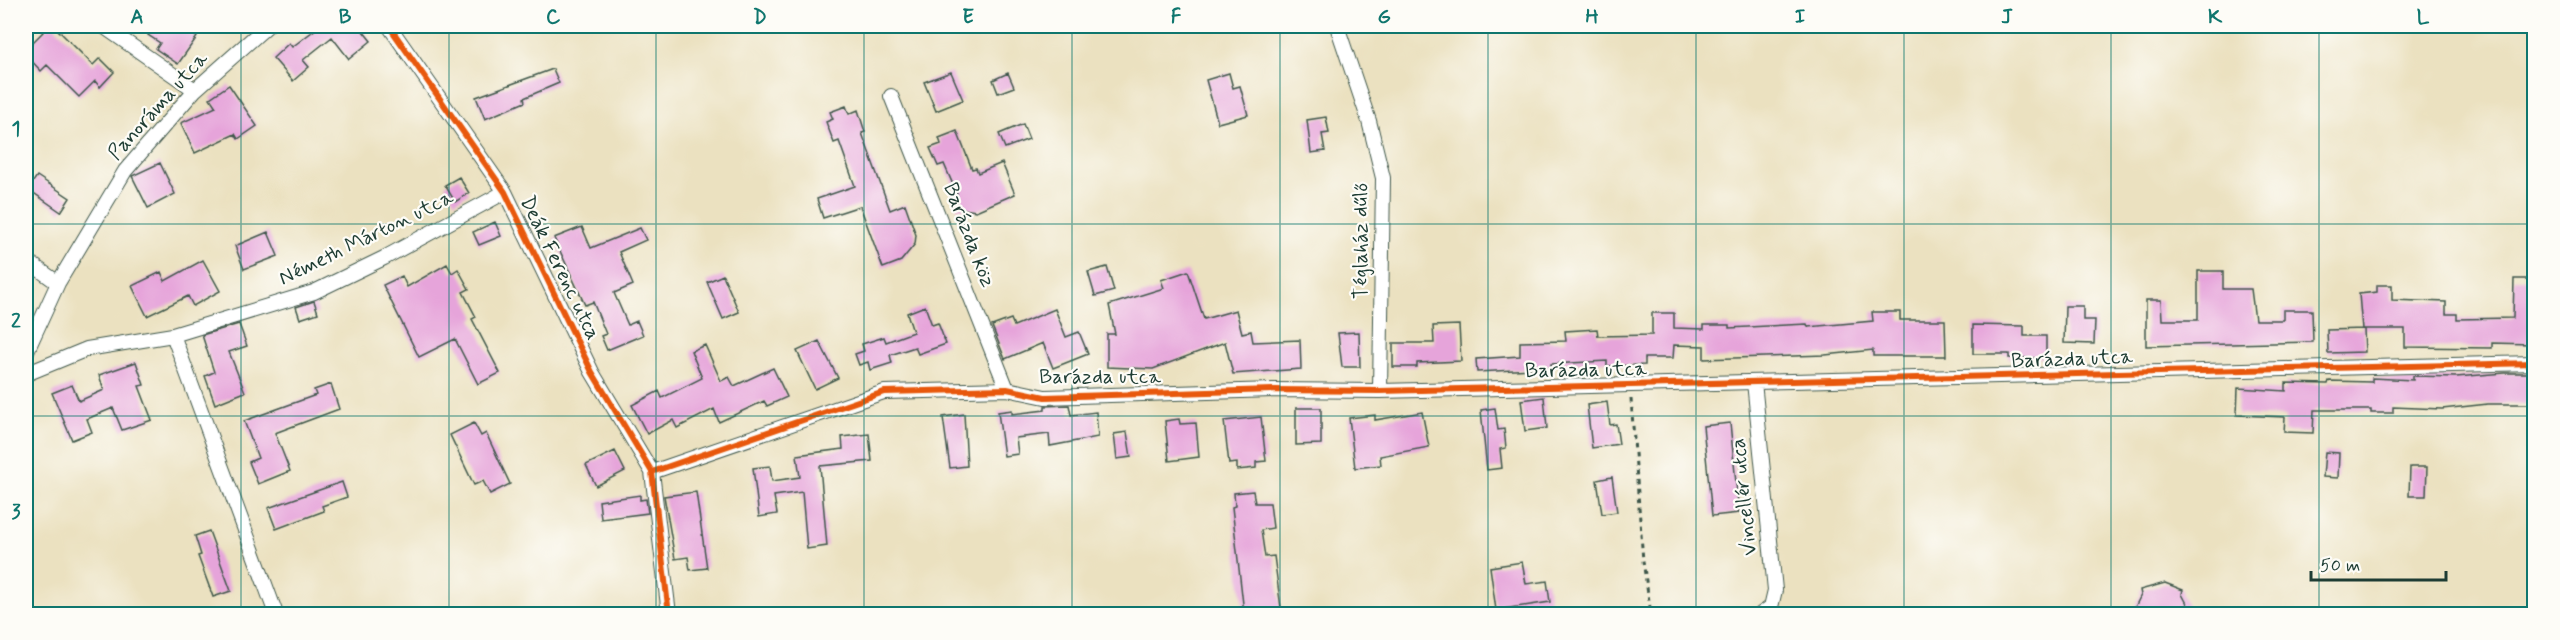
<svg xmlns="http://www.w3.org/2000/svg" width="2560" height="640" font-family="Mynerve,sans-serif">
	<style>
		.building { fill: #e6a4da }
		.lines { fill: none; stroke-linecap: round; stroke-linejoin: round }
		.minor-casing { stroke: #3e5649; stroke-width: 16 }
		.path { stroke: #3e5649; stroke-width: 3; stroke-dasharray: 4.5 4.5; stroke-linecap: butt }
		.minor { stroke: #fff; stroke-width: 14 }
		.cycleway-casing { stroke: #fdfcf7; stroke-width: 10 }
		.cycleway { stroke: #e8590c; stroke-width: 6 }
		.grid { fill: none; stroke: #0f766e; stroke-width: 1.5; stroke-opacity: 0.55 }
		.labels { text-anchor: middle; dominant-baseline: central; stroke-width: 4.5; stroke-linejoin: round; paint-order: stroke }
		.street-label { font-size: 21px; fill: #1f3d34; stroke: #fdfcf7 }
		.neatline { fill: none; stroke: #0f766e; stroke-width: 2 }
		.grid-label { font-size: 20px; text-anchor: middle; font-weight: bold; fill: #0f766e }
	</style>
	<rect width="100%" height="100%" fill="#fdfcf7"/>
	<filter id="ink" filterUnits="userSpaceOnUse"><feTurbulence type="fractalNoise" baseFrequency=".0167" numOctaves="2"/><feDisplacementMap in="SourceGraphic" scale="12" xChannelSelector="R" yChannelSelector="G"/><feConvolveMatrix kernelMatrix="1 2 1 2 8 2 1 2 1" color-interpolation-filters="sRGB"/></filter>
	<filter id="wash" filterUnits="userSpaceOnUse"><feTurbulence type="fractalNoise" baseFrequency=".008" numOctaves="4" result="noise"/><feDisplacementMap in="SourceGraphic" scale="24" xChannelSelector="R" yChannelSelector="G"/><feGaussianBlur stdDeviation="1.35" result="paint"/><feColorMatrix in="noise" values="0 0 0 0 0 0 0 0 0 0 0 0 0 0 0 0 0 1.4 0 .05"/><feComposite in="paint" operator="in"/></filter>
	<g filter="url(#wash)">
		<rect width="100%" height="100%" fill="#ebe1c0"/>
		<g id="blocks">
			<path class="building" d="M49 26H54L93 65 100 58 114 72 100 87 95 81 79 97 47 65 41 71 26 55V49Z
				M155 26H180L197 37 178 64 156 49 160 43 148 35Z
				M320 26H359L371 41 349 59 332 37 303 60 309 67 293 81 273 58 289 43 292 47Z
				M553 69 559 83 524 98 525 102 485 119 476 97Z
				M951 72 963 100 936 111 924 82Z
				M1008 73 1014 87 998 93 993 80Z
				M1229 73 1233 88 1240 86 1248 115 1218 123 1206 80Z
				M229 85 257 126 238 139 235 134 195 153 181 123 216 107 210 98Z
				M846 106 849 114 858 110 865 132 862 133 890 210 905 204 916 235 915 244 901 261 883 268 860 206 823 218 817 199 855 186 839 141 834 143 826 122 833 119 830 112Z
				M1326 117 1329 133 1322 134 1325 151 1311 153 1307 120Z
				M1023 124 1029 139 1005 148 999 134Z
				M957 131 972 169 976 168 978 173 1002 163 1015 194 976 211 956 208 957 194 944 164 938 166 930 148 941 144 939 138Z
				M160 163 175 194 148 208 132 176Z
				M37 176 70 198 61 212 28 189Z
				M459 177 469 193 455 202 445 185Z
				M495 222 501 236 479 245 473 232Z
				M582 227 591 248 640 228 646 240 619 252 633 285 614 293 628 325 637 321 643 335 607 350 601 336 606 334 593 302 585 305 554 238Z
				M268 232 278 256 244 269 235 246Z
				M203 260 220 291 193 306 188 296 147 316 132 286 161 272 165 281Z
				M447 264 452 273 458 269 469 289 463 292 476 317 472 319 500 373 478 384 455 339 419 357 383 285 402 276 407 287Z
				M1107 267 1114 291 1095 296 1088 272Z
				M1188 271 1204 319 1236 310 1242 333 1251 331 1253 342 1300 340 1301 369 1233 374 1225 342 1153 369 1107 367V334H1115L1109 305 1164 288 1161 280Z
				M2198 271H2223V289H2251L2255 320H2283V310H2312L2313 342 2146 346V300H2161L2162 320H2198Z
				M723 275 739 312 723 319 707 282Z
				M2514 279H2533L2532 344 2492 343V348L2405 347V329H2362L2359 294 2377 292V285H2392V300L2446 302V314H2457V319L2513 318Z
				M314 301 318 313 300 319 296 307Z
				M925 306 932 325 938 323 946 344 918 354 915 347 890 355 892 363 870 370 868 362 859 365 855 354 864 351 862 344 884 337 886 342 913 332 907 313Z
				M2065 306H2083V320H2095L2094 344 2064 343Z
				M1055 309 1066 337 1079 332 1088 354 1053 368 1043 343 1005 359 992 326 1011 319 1014 326Z
				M1872 312H1900V320H1945L1946 356H1873V350L1825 355 1704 359V346L1674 345 1673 358H1645V365L1607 366V361L1551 364V368L1477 372 1476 359 1520 356V342L1566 341 1565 331 1597 329 1598 336 1652 335V313H1674V328L1704 329V325H1729V328L1807 324 1808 327 1873 321Z
				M239 324 247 346 229 352 245 392 215 404 205 376 214 372 202 335Z
				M1459 325 1461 361 1417 363V367H1393V343H1434L1433 326Z
				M1973 325 2024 326V336H2046V358H2009V354H1973Z
				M2364 329 2365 352 2328 353 2327 330Z
				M1359 332 1360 367H1342L1338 333Z
				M819 341 838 378 815 389 797 351Z
				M705 345 721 381 729 377 734 386 773 368 787 397 767 406 764 401 719 422 714 409 677 428 673 420 647 434 632 405 659 391 662 398 702 378 691 351Z
				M136 362 144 385 139 386 152 420 122 430 113 408 87 419 92 432 72 440 52 393 72 385 79 401 104 390 99 375Z
				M2505 373H2535V404H2488L2442 409 2393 407V413H2371V410H2314L2313 433 2284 432 2285 417 2237 415 2238 388 2286 391V383L2328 384 2329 381 2372 382V378L2413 380V376L2456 377Z
				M331 384 339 409 275 433 290 471 258 484 249 462 258 458 244 421 316 395 314 390Z
				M1544 397 1547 428 1525 431 1521 400Z
				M1607 402 1610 425 1616 424 1619 444 1592 448 1587 405Z
				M1069 405 1071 415 1096 412 1098 437 1050 446 1049 434 1016 438 1018 454 1004 456 998 412 1012 410V414L1045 410V406Z
				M1296 408H1321V444L1296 445Z
				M1495 408 1498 430 1504 429 1506 448 1500 449 1502 468 1487 470 1481 410Z
				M1422 412 1429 447 1380 456 1381 465 1355 468 1349 418 1375 415V420Z
				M964 414 967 466 950 468 943 417Z
				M1261 417 1266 461 1256 462V468L1237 470V463L1229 464 1224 421Z
				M1179 419 1180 424 1196 423 1199 457 1169 461 1165 421Z
				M474 423 481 436 486 433 510 484 490 494 483 481 474 485 450 435Z
				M1730 423 1739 513 1712 516 1703 426Z
				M1127 432 1131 457 1117 459 1114 434Z
				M869 434 872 461 820 466 827 546 807 549 802 492 774 496 777 514 759 517 753 468 770 466 772 481 800 477 797 455 843 449 842 437Z
				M615 451 625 471 596 486 586 465Z
				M2325 452 2339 453 2338 478 2323 477Z
				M2410 467H2427L2426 496H2409Z
				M1612 477 1617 512 1602 514 1597 480Z
				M342 482 347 497 322 506 324 511 276 529 268 508Z
				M1253 491 1255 503H1270L1273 528 1261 530 1265 557 1274 556 1281 608 1244 613 1232 507 1235 506 1234 493Z
				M696 492 707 568 690 570 688 557 675 559 664 496Z
				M640 495V500L646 499 648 513 601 519 599 501Z
				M209 531 231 591 213 597 198 556 201 555 195 536Z
				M1522 562 1526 584 1547 581 1550 602 1496 610 1490 567Z
				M2165 583 2183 590 2182 594 2193 615H2131L2141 595 2140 590Z"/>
		</g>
	</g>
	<g filter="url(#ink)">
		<use href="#blocks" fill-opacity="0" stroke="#3e5649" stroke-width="1.5"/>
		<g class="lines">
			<g class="minor-casing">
				<path id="minor" d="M103 26 195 90
					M389 26 505 192 592 372 652 472 669 614
					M1337 26 1369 121 1383 178 1380 391
					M891 96 1007 389
					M26 260 58 283
					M173 335 276 614
					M26 353 58 283 125 171 195 90 267 26
					M26 374 87 349 173 335 314 292 384 258 505 192
					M1754 382 1775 590 1771 607 1761 614
					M652 472 884 392 1007 389 1045 397 1273 390 1380 391 2534 363"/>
			</g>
			<path class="path" d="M1631 399 1643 561 1651 614"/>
			<use href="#minor" class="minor"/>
			<g class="cycleway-casing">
				<path id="cycleway" d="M389 26 505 192 592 372 652 472 669 614
					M652 472 884 392 1007 389 1045 397 1273 390 1380 391 2534 363"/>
			</g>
			<use href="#cycleway" class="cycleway"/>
		</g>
	</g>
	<path class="grid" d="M241 26V614M449 26V614M656 26V614M864 26V614M1072 26V614M1280 26V614M1488 26V614M1696 26V614M1904 26V614M2111 26V614M2319 26V614M26 224H2534M26 416H2534"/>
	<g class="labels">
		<g class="street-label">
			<text transform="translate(158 106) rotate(-48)">Panoráma utca</text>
			<text transform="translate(969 235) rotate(69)">Barázda köz</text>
			<text transform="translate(366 238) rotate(-26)">Németh Márton utca</text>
			<text transform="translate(1361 241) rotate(-90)">Téglaház dűlő</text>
			<text transform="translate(560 268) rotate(64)">Deák Ferenc utca</text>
			<text transform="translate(2072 359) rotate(-2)">Barázda utca</text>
			<text transform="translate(1586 370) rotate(-1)">Barázda utca</text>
			<text x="1100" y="377">Barázda utca</text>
			<text transform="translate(1744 497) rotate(-96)">Vincellér utca</text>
		</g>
	</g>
	<rect width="2560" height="640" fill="none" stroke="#fdfcf7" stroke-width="66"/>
	<path d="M2311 571v9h135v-9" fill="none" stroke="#1f3d34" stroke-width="3"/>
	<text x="2320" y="571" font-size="18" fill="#1f3d34" stroke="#fdfcf7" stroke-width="4.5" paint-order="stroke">50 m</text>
	<rect x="33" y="33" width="2494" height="574" class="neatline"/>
	<g class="grid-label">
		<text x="137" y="23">A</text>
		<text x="345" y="23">B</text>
		<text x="553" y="23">C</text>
		<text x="760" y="23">D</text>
		<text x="968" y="23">E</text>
		<text x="1176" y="23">F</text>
		<text x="1384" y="23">G</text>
		<text x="1592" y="23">H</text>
		<text x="1800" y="23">I</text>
		<text x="2007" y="23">J</text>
		<text x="2215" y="23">K</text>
		<text x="2423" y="23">L</text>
		<text x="16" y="135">1</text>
		<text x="16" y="327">2</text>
		<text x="16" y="518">3</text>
	</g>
</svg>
